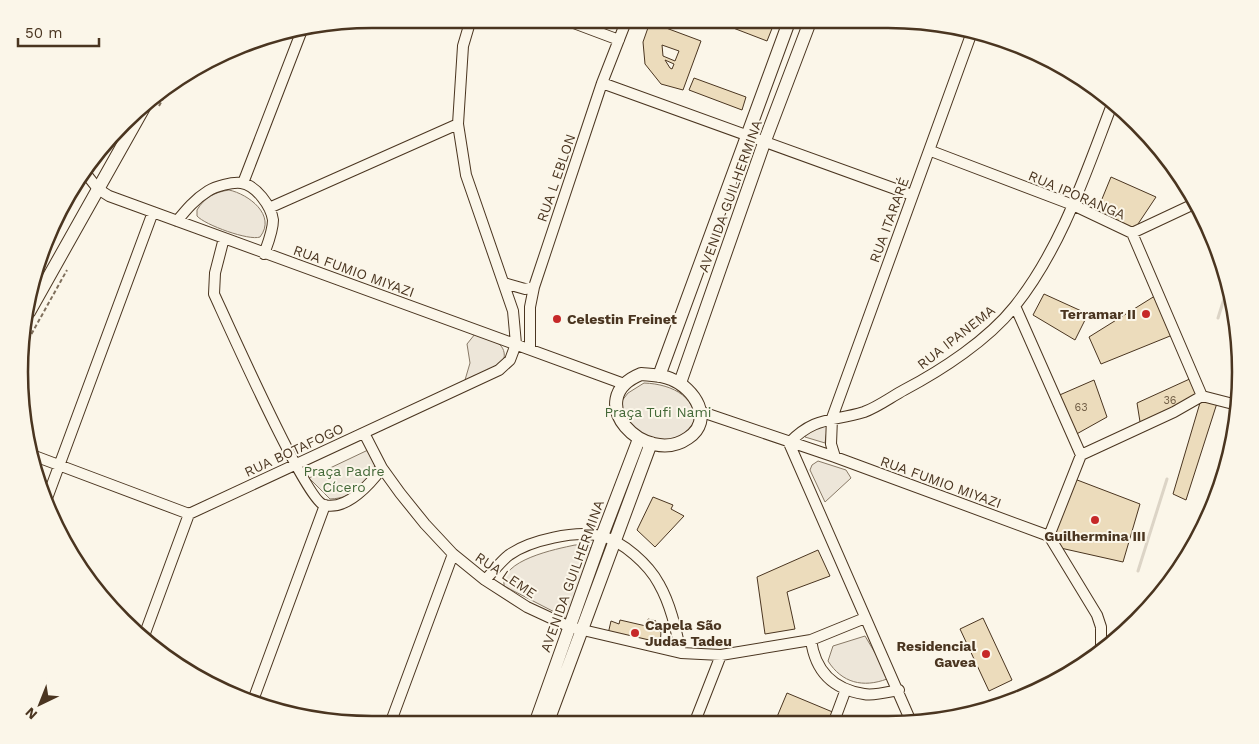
<svg xmlns="http://www.w3.org/2000/svg" width="1259" height="744" font-family="'Work Sans',sans-serif">
	<style>
		.green { fill: #ede6d9; stroke: #887966 }
		.lines { fill: none; stroke-linecap: round; stroke-linejoin: round }
		.stream { stroke: #dcd4c6; stroke-width: 3 }
		.building { fill: #ecdcbc; stroke: #4a3520; fill-rule: evenodd }
		.minor-casing { stroke: #4a3520; stroke-width: 12 }
		.tertiary-casing { stroke: #4a3520; stroke-width: 14 }
		.path { stroke: #7f6f5c; stroke-width: 2; stroke-dasharray: 4 2.5; stroke-linecap: butt }
		.minor { stroke: #fbf6e9; stroke-width: 10 }
		.tertiary { stroke: #fbf6e9; stroke-width: 12 }
		.fence { stroke: #4a3520; stroke-width: 1; stroke-dasharray: 6 2.5; stroke-linecap: butt }
		.poi-dot { fill: #c62828; stroke: #fbf6e9; stroke-width: 2 }
		.labels { text-anchor: middle; dominant-baseline: central; stroke-width: 4; stroke-linejoin: round; paint-order: stroke }
		.number-label { font-size: 11px; fill: #725f47 }
		.street-label { font-size: 14px; fill: #4a3520; stroke: #fbf6e9 }
		.poi-label { font-size: 14px; font-weight: bold; fill: #4a3520; stroke: #fbf6e9; text-anchor: end }
		.park-label { font-size: 14px; fill: #436837; stroke: #fbf6e9 }
		.rim { fill: none; stroke: #4a3520; stroke-width: 2.5 }
	</style>
	<rect width="100%" height="100%" fill="#fbf6e9"/>
	<path class="green" d="M229 190C248 194 277 215 260 237 249 241 205 225 197 216V210C204 198 215 192 229 190Z
		M475 334C488 339 507 341 504 359L499 365 465 380 470 363 467 344Z
		M644 383C673 384 701 398 694 431 661 445 652 443 624 421L621 402 628 393Z
		M828 424 825 443 805 437 806 433Z
		M368 450 377 462C365 483 356 498 330 499L309 478Z
		M818 461 846 470 851 478 825 502 810 470 812 465Z
		M575 545H586L591 548 568 619 504 586C500 560 556 549 575 545Z
		M865 636 887 673V679C863 688 842 683 828 661L833 646Z"/>
	<g class="lines">
		<path class="stream" d="M1218 318 1228 286
			M1138 571 1167 479"/>
	</g>
	<path class="building" d="M716 19H756L773 26 767 41 715 21Z
		M650 22 701 41 683 90 661 84 645 64 643 42ZM662 45 679 51 675 61 663 56ZM665 60 674 64 672 69 670 68Z
		M694 78 746 97 742 110 689 90Z
		M1111 177 1156 197 1132 233 1095 216Z
		M1182 179 1196 203 1192 205Z
		M1044 294 1088 314 1075 340 1033 315Z
		M1158 294 1175 334 1101 364 1089 337Z
		M1194 377 1202 396 1141 428 1137 403Z
		M1094 380 1107 417 1073 436 1055 397Z
		M1202 396 1218 400 1186 500 1173 494Z
		M1236 418 1233 441 1223 477 1218 474Z
		M1072 478 1140 504 1123 562 1056 547 1049 536Z
		M653 497 673 505 671 509 684 516 655 547 637 530Z
		M818 550 830 576 787 592 795 629 765 634 757 577Z
		M983 618 1012 680 989 691 960 629Z
		M648 619 656 621 655 628 661 632 660 647 608 634 611 621 619 624 620 620 646 626Z
		M787 693 835 713 830 724H774Z"/>
	<g class="lines">
		<g class="minor-casing">
			<path id="minor" d="M563 19 619 40
				M602 83 912 195
				M931 151 1073 205 1132 233 1202 396
				M83 170 98 189 109 196 624 384
				M243 183 302 30
				M269 208 458 124
				M177 221C186 210 195 199 208 191 216 186 232 182 241 183 256 185 271 206 273 220 273 231 268 243 264 254
				M1132 233 1196 203
				M224 238 215 273 214 294C227 322 306 500 324 505 347 511 371 483 382 468
				M35 273 44 285
				M504 283 525 289 534 287
				M1015 306 1081 455 1049 536
				M530 349V307L534 287 602 83 627 19
				M1202 396 1237 405
				M702 412 835 457 1049 536 1097 615 1101 627V651
				M364 433 382 468 400 493 425 524 453 554 485 580 527 607 570 627 681 653 721 655 811 640 865 618
				M32 455 189 514
				M1081 455 1174 412 1202 396
				M835 457 831 444 832 418 972 32
				M46 501 153 212
				M485 580C493 572 500 562 509 555 530 540 576 530 601 536 623 541 649 565 659 584 671 605 676 630 681 653
				M144 636 189 514 499 370 510 360 516 344 513 311 466 175 458 124 463 46 471 19
				M811 640C815 670 832 689 864 694 874 696 888 692 899 690
				M1014 699 1072 672
				M252 703 325 505
				M390 724 453 554
				M694 724 721 655
				M833 724 846 689
				M912 724 789 443C815 416 832 422 864 412 878 407 891 397 904 390 942 370 988 340 1015 306 1062 247 1086 172 1113 102"/>
		</g>
		<g class="tertiary-casing">
			<path id="tertiary" d="M29 312 147 102
				M641 374C651 375 662 375 671 379 694 388 715 420 688 438 645 468 580 399 641 374Z
				M659 376 790 19
				M680 383 764 143 811 19
				M535 724 602 536 639 439
				M547 724 651 443"/>
		</g>
		<path class="path" d="M159 106 171 84
			M22 351 67 270"/>
		<use href="#minor" class="minor"/>
		<use href="#tertiary" class="tertiary"/>
		<path class="fence" d="M769 19 781 24 782 19"/>
	</g>
	<g class="poi-dot">
		<circle cx="1146" cy="314" r="5"/>
		<circle cx="557" cy="319" r="5"/>
		<circle cx="1095" cy="520" r="5"/>
		<circle cx="635" cy="633" r="5"/>
		<circle cx="986" cy="654" r="5"/>
	</g>
	<g class="labels">
		<g class="number-label">
			<text x="1170" y="400">36</text>
			<text x="1081" y="407">63</text>
		</g>
		<g class="street-label">
			<text transform="translate(556 178) rotate(-71)">RUA L EBLON</text>
			<text transform="translate(1077 195) rotate(23)">RUA IPORANGA</text>
			<text transform="translate(730 196) rotate(-70)">AVENIDA GUILHERMINA</text>
			<text transform="translate(889 220) rotate(-70)">RUA ITARARÉ</text>
			<text transform="translate(354 271) rotate(20)">RUA FUMIO MIYAZI</text>
			<text transform="translate(956 337) rotate(-38)">RUA IPANEMA</text>
			<text transform="translate(294 450) rotate(-25)">RUA BOTAFOGO</text>
			<text transform="translate(941 482) rotate(20)">RUA FUMIO MIYAZI</text>
			<text transform="translate(506 575) rotate(34)">RUA LEME</text>
			<text transform="translate(572 576) rotate(-70)">AVENIDA GUILHERMINA</text>
		</g>
		<g class="poi-label">
			<text x="1136" y="314">Terramar II</text>
			<text x="567" y="319" text-anchor="start">Celestin Freinet</text>
			<text x="1095" y="536" text-anchor="middle">Guilhermina III</text>
			<text x="645" y="625" text-anchor="start">Capela São<tspan x="645" dy="16">Judas Tadeu</tspan></text>
			<text x="976" y="646">Residencial<tspan x="976" dy="16">Gavea</tspan></text>
		</g>
		<g class="park-label">
			<text x="658" y="412">Praça Tufi Nami</text>
			<text x="344" y="471">Praça Padre<tspan x="344" dy="16">Cícero</tspan></text>
		</g>
	</g>
	<path d="M0 0H1259V744H0ZM372 28H888A344 344 0 0 1 1232 372V372A344 344 0 0 1 888 716H372A344 344 0 0 1 28 372V372A344 344 0 0 1 372 28Z" fill="#fbf6e9" fill-rule="evenodd"/>
	<path class="rim" d="M372 28H888A344 344 0 0 1 1232 372V372A344 344 0 0 1 888 716H372A344 344 0 0 1 28 372V372A344 344 0 0 1 372 28Z"/>
	<g transform="translate(40 704) rotate(223)" stroke="#fbf6e9" stroke-width="4" paint-order="stroke">
	<path d="M0-4L9 19L0 12L-9 19Z" fill="#4a3520"/>
	<text y="-8" font-size="14" font-weight="bold" text-anchor="middle" fill="#4a3520">N</text>
	</g>
	<path d="M18 38v8h81v-8" fill="none" stroke="#4a3520" stroke-width="2.5"/>
	<text x="25" y="38" font-size="15" fill="#4a3520" stroke="#fbf6e9" stroke-width="4" paint-order="stroke">50 m</text>
</svg>
